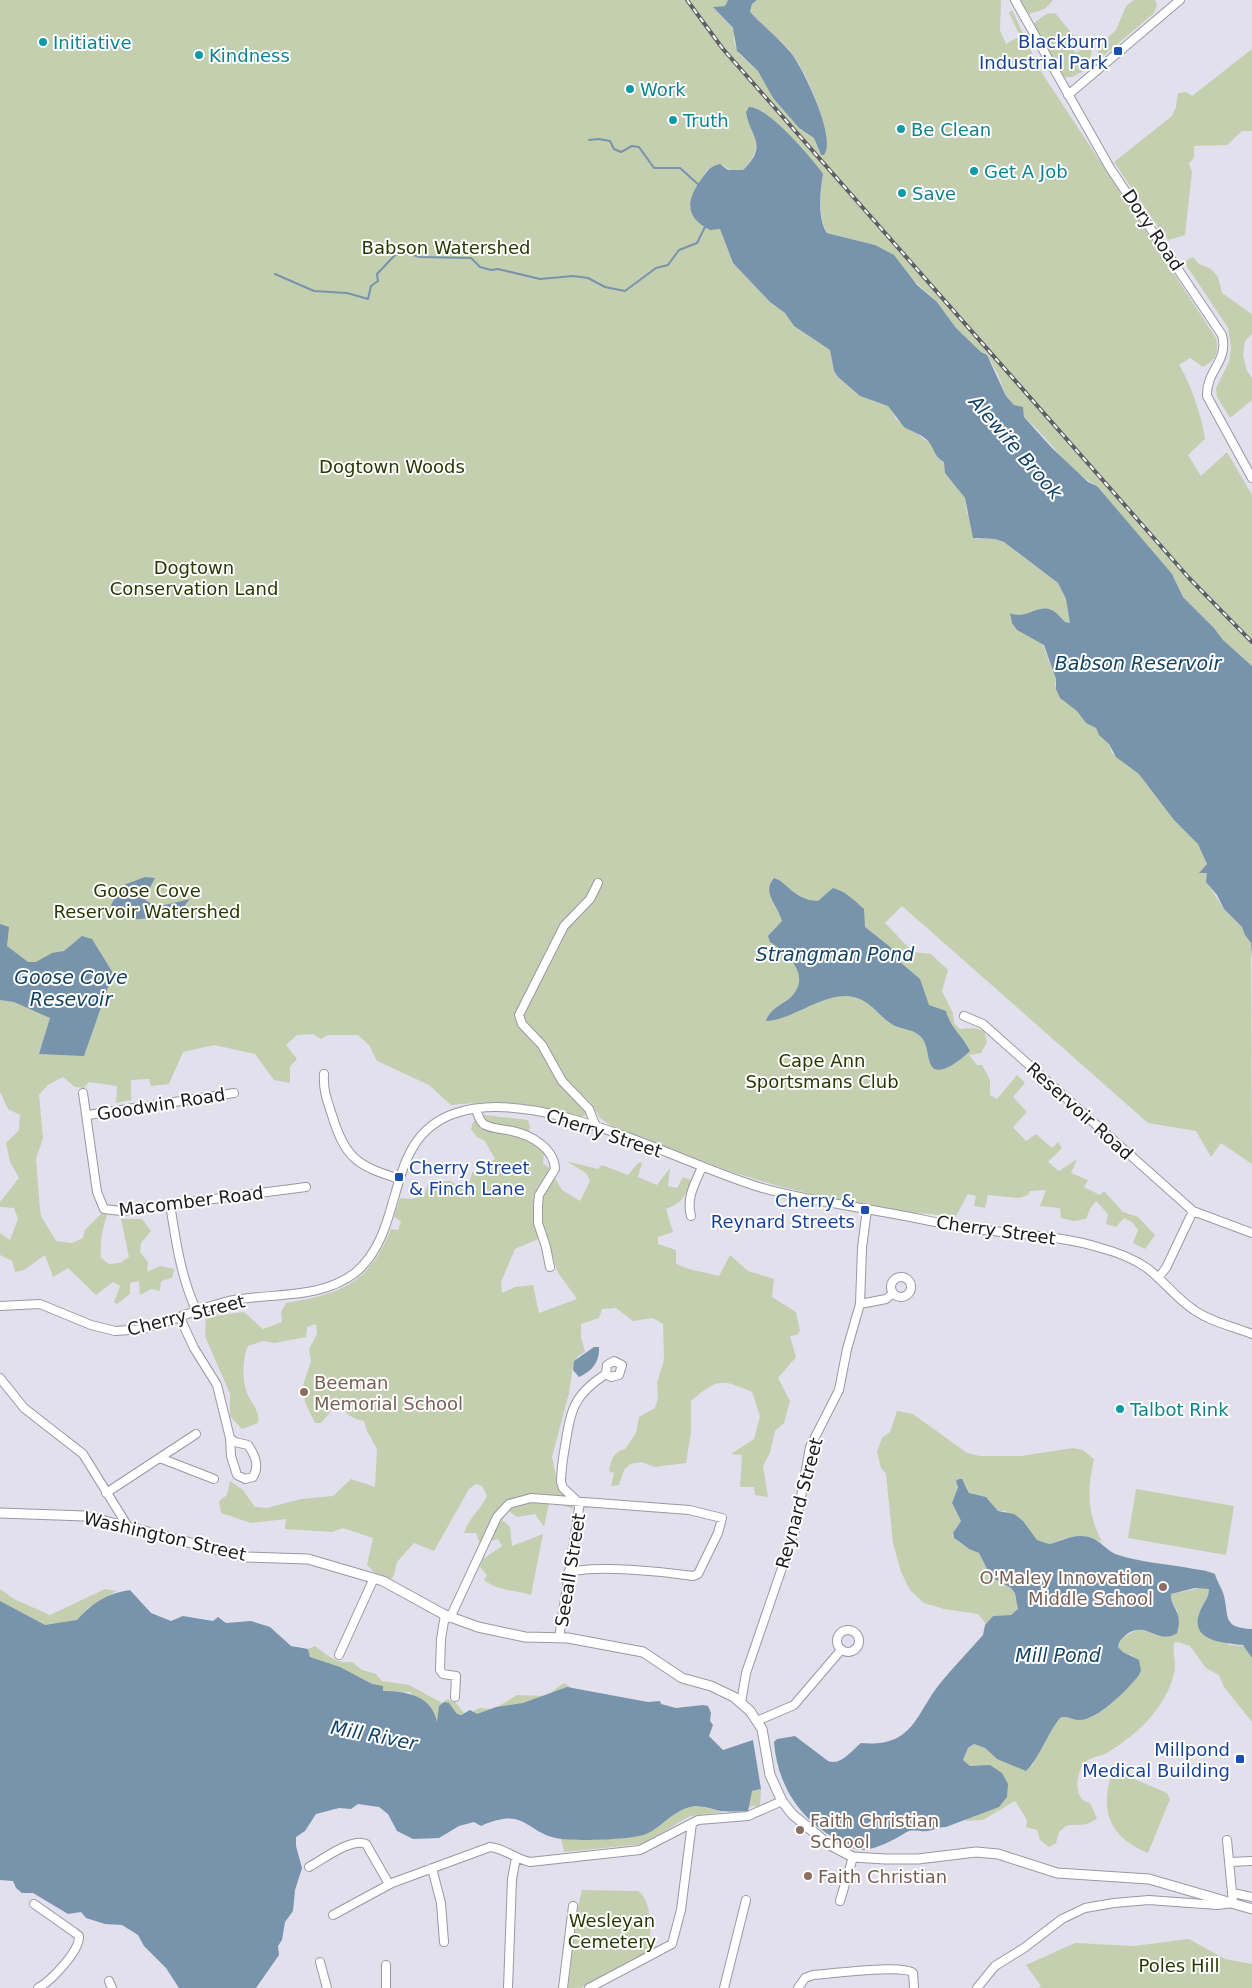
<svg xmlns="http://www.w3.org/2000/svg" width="1252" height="1988" font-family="'DejaVu Sans',sans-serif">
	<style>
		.green { fill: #c4cfb0; fill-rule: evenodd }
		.water { fill: #7894ac }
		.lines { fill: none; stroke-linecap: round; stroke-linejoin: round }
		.stream { stroke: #7894ac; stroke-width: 2 }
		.minor-casing { stroke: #9998a4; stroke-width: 10 }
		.major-casing { stroke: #9998a4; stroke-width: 11 }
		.minor { stroke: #fff; stroke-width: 8 }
		.major { stroke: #fff; stroke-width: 9 }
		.rail-casing { stroke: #5f5e65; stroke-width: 4 }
		.rail { stroke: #fff; stroke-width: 2; stroke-dasharray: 5.5; stroke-linecap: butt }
		.culture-dot { fill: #0f9aa8; stroke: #fff; stroke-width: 2 }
		.transit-dot { fill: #1a4fb4; stroke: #fff; stroke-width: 2 }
		.education-dot { fill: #8d6e63; stroke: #fff; stroke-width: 2 }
		.labels { text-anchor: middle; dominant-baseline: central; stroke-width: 4; stroke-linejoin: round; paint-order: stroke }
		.transit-label { font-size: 18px; fill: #164399; stroke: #fff; text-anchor: end }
		.culture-label { font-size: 18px; fill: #0d838f; stroke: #fff; text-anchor: start }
		.street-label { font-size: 18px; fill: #1c1c20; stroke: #fff }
		.park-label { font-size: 18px; fill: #293700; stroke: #fff }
		.education-label { font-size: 18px; fill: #785e54; stroke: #fff; text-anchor: start }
		.water-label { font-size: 19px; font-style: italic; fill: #124264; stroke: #fff }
	</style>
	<rect width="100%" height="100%" fill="#e2e0ed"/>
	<path class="green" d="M0 0H728L725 6 713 7 734 30V42L739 54 758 71 768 86 771 95 799 128 814 138 820 154 826 150C827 121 808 73 789 50 777 36 762 26 750 12L752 4 757 0H1001L1000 30 1006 44 1020 36 1009 13 1012 10 1040 70 1216 338C1219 353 1216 360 1203 367L1190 358 1179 365C1191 384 1202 417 1205 439L1188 455 1201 476 1227 452 1252 495V666L1223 640 1214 628 1183 597 1174 578 1097 486C1067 470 1049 438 1024 417L1023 408 1014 405 1006 396 998 375 987 355 981 352 956 328 937 302 875 245 828 233C817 218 820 191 823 174 805 148 780 125 755 107L746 115C748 122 752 127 755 133 761 146 752 161 743 170L731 171 723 165 707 170 694 191 690 207C697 220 706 230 720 229L733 263 770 302 785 313 794 326 830 350 834 371 838 377 860 396 889 406 896 419 930 443 938 459 944 461 951 480 965 498 967 513 971 518V529L976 539H995L1004 542 1058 583 1066 599 1071 623 1065 622C1038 595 1039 620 1013 615L1041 640 1056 679 1055 685 1109 743 1112 753 1139 772 1176 822 1199 841 1206 861 1210 887 1224 909 1242 927 1251 943 1252 1164 1221 1143 1211 1157 1196 1131 1148 1123 902 906 885 923 913 952 931 954 948 970 942 991 953 1013 954 1023 960 1029 974 1028 984 1031 987 1042 981 1053 969 1055 977 1065H982L990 1080V1095L997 1099 1017 1075 1025 1083 1013 1097 1027 1112 1013 1127 1026 1141 1036 1134 1052 1148 1058 1142 1062 1148 1048 1162 1059 1171 1077 1159 1071 1173 1088 1180 1084 1187 1100 1195 1104 1191 1123 1212 1138 1217 1155 1235 1145 1249 1133 1243 1138 1230 1132 1222 1124 1218 1116 1227 1106 1224 1108 1214 1096 1201 1090 1209 1086 1219 1074 1221 1061 1218 1060 1208 1040 1206 1046 1190 1030 1191 1028 1195 1019 1198 988 1195 985 1208 974 1206 976 1196 968 1194 955 1218 931 1214 912 1213 816 1195 778 1186 732 1172 616 1129 600 1118 590 1102 569 1083 544 1040 531 1029 522 1016 523 1012 517 1010 516 1013 520 1027 539 1046 586 1110V1115L581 1117C532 1102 501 1100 451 1105L429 1085 377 1061 369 1045 358 1035H328L321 1039 313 1034 297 1035 286 1045 297 1059 290 1066V1083L274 1080 255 1054 214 1045 183 1052 169 1084 151 1086 149 1079 131 1080V1100L116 1103 117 1086 89 1082 84 1088 75 1087 63 1077 48 1085 39 1095 43 1138 36 1159 40 1209 41 1216 56 1241 72 1243 83 1238 85 1230 102 1213 107 1215C102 1231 100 1240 101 1258L109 1264 120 1263 129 1257 121 1219H142L151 1231 141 1243 140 1252 148 1262 147 1272 160 1266 174 1269 172 1278 161 1281 160 1291 151 1289 140 1295 139 1281 130 1283V1294L117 1304 114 1302 120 1286 113 1282 96 1295 68 1268 53 1277 45 1255 24 1270 15 1272 12 1261 0 1255V1233L10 1240 18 1219 14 1208 0 1207V1202L19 1178 10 1162 6 1143 19 1130 20 1115 8 1109 0 1092Z
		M1020 0H1053L1045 9 1029 14Z
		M1134 0H1155L1157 5 1154 13 1100 59 1097 58 1099 46 1116 30 1126 6Z
		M1055 13 1074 36 1067 42 1076 53 1094 41 1088 69 1072 77H1064L1033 24 1046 14Z
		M1252 49V131H1242L1227 145 1194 146V158L1189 163 1192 172 1185 235 1169 240 1164 236 1114 162 1172 116 1176 107 1178 93 1186 92 1192 96Z
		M1193 257 1199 264 1211 269 1218 277 1222 293 1252 314V334L1245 341 1243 355 1247 371 1252 378V400L1230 418 1217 397 1216 388 1229 362 1231 348 1228 328 1184 262Z
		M485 1115 528 1120 530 1127 527 1140 544 1152 543 1163 550 1169 562 1190 580 1201 590 1181 586 1173 566 1161 598 1169 602 1165 628 1175 638 1163 642 1162 638 1177 657 1185 670 1168 668 1186 677 1188 683 1177 691 1180C686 1196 682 1203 666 1209L673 1232 658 1237V1244L676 1250V1263C687 1271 706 1272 719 1276L730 1255 748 1271 774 1279 772 1297 796 1312 800 1331 797 1335 790 1336 796 1357 778 1378 790 1401 784 1423 775 1431 770 1453 763 1466 768 1497 755 1495 754 1487H740L742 1455 731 1454 754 1439 760 1416 752 1392C720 1378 717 1379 691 1401V1432L686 1463 654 1467 642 1462 630 1464 624 1470 619 1485 611 1486 614 1473 609 1471C611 1460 613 1452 625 1449L636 1433 639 1417 655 1408 658 1398 657 1383 664 1360 663 1324 653 1318 633 1321 616 1308 602 1309 599 1318 581 1324V1337L585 1352 578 1356 573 1366 569 1393 552 1457 559 1491 572 1502 574 1509 553 1502 549 1504 544 1527 535 1514 517 1517 509 1511 502 1520 510 1527 512 1546 543 1534 531 1595C514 1590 498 1591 484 1580L487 1575 480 1567 483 1559 502 1546 498 1539 480 1544 476 1533H464C469 1518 480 1510 487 1496L482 1486 476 1484 469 1489 434 1551 414 1543 397 1562 394 1575 391 1579 375 1573 367 1565 373 1538 343 1528 332 1532 285 1529 286 1519 251 1523 221 1513 219 1501 227 1495 230 1481 243 1490 255 1507 267 1508 301 1499 333 1496 351 1479 375 1487 377 1449 367 1431 364 1421C351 1419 345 1413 339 1402L321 1423H315L305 1402 303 1385 311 1361 309 1349 317 1334 316 1324 307 1327 306 1337 275 1343 263 1341 248 1346C243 1356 242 1378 246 1390 249 1401 261 1411 258 1423L242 1429 230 1416V1394L205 1336 206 1317 244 1312 263 1329 282 1322 281 1312 286 1303C340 1294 369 1284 391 1229L398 1230 401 1221 394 1217 400 1198 412 1199 424 1196 428 1183 450 1181 461 1187 470 1180 472 1173 495 1159 485 1141 477 1137 471 1129 473 1122ZM538 1239 552 1253 557 1271 577 1299 539 1313 533 1285 515 1287 502 1293 501 1282 515 1249Z
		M897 1411 913 1414 967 1453 980 1456H1021L1073 1448 1083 1450 1094 1459C1087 1490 1087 1513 1102 1542L1090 1537 1067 1538 1049 1544 1037 1540 1005 1511H998L988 1499 969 1493 966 1485 958 1486 952 1503 961 1521 952 1535C958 1544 969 1549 979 1553L991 1577 1011 1588 1015 1593 1019 1609 1011 1615 993 1616 986 1624 978 1614 944 1609 924 1603 910 1590 901 1572 893 1543 886 1474 881 1468 877 1452 882 1438 890 1432Z
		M1136 1489 1234 1506 1226 1555 1128 1538Z
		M1206 1587 1210 1589 1209 1592 1198 1620 1229 1645 1245 1646 1252 1658V1722L1224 1687 1219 1675 1206 1668 1190 1646 1178 1642 1174 1643C1172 1653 1177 1664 1174 1674 1165 1708 1139 1733 1110 1751 1101 1758 1088 1755 1081 1768 1076 1779 1074 1800 1090 1803L1097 1818C1086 1828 1078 1823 1066 1826L1059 1832 1056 1843 1049 1847 1040 1840 1037 1830 1026 1827 1027 1820 1015 1801 983 1820 965 1821 969 1816 974 1817 980 1812 999 1807 987 1766H970L963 1760 968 1748 975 1744 985 1748 997 1759 1032 1766 1048 1733 1060 1718 1070 1716 1076 1719 1092 1716 1103 1710 1126 1689 1131 1684 1133 1656 1123 1652 1118 1647 1122 1638 1138 1629 1163 1636 1178 1612 1170 1598 1171 1594Z
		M0 1589 14 1599 50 1615 105 1589 117 1591 88 1608 75 1623 56 1631 0 1603Z
		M315 1646C328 1655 335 1664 352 1662L362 1670 376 1674 382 1681 409 1685 442 1703 447 1699 456 1703 464 1713 437 1723 410 1692 383 1693 310 1657 308 1649Z
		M564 1683 575 1690 483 1721 472 1712 480 1708 494 1709 517 1695 546 1696Z
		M1113 1770 1167 1793 1170 1799 1148 1853C1108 1837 1099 1809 1113 1770Z
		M761 1789 760 1807 752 1806C741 1817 714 1808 700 1806L724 1812 690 1816 643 1844 564 1852 561 1839H564L526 1817 644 1812Z
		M582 1890 638 1891C654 1901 649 1936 651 1953L581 1988H568L578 1906Z
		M1189 1939 1225 1959 1252 1964V1988H1038L1041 1986 1026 1965 1075 1943 1134 1946Z"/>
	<path class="water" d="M728 0H757L752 4 750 12C763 26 779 38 791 53 803 68 837 138 824 155H821L814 138 799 128 773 98 758 71 737 51 733 28 713 7 725 6Z
		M749 107C766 105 813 159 823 174 820 191 817 218 827 233L875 245 894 255 917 285 937 302 956 328 981 352 987 355 1006 396 1014 405 1023 407 1024 417 1052 448 1088 482 1097 486 1172 574 1183 597 1214 628 1223 640 1252 666V958L1251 943 1245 935 1242 927 1224 909 1217 895 1206 882 1207 873H1199L1207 864 1198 844 1174 820 1139 774 1116 757 1109 744 1099 735 1096 728 1086 723 1077 711 1060 698 1056 689V679L1044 645 1017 630 1012 623 1010 613C1024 620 1036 606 1049 609 1055 610 1061 618 1065 622L1070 623 1066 599 1058 583 1004 542 995 539 973 538 965 498 945 473 944 462C934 457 935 450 929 442 922 434 912 432 904 427L888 406 860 396 838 377 834 371 830 350 794 326 785 313 770 302 733 263 720 229 710 230C685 217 686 201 700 181 707 172 708 167 720 164L728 170H743C770 144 749 136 746 112Z
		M145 877 155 878 144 899 156 907 190 899 176 916 127 920 118 915 111 905 121 886Z
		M774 878C788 882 793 900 818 901L833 888C845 891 854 900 864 909L865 927 894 950 900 962 920 979 929 1005 946 1011C951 1029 962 1035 970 1051 963 1058 936 1081 930 1063 927 1055 928 1046 922 1038 914 1029 905 1030 895 1026 883 1020 874 1006 862 1000 832 984 796 1020 766 1021 770 1007 784 1005 793 995 811 974 786 952 770 942L768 936 782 921C778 905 761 893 774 878Z
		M0 924 9 927 7 946 28 962H36L52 953 64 951 82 936 92 939 113 973 84 1056 39 1054 50 1018 14 1002 0 1000Z
		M594 1347H599C600 1362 592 1371 579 1377L573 1370 574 1361Z
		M959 1479H962L969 1493 986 1497 998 1511 1014 1514 1023 1521 1037 1540 1049 1544C1063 1541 1073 1533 1089 1537 1101 1540 1106 1551 1118 1555 1141 1562 1166 1564 1189 1568 1199 1570 1206 1570 1215 1574 1217 1582 1222 1588 1224 1596 1229 1616 1222 1628 1252 1629V1658L1243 1645C1226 1643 1190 1642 1199 1614 1202 1605 1209 1598 1209 1589L1195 1588 1171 1594C1169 1606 1184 1611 1177 1633 1159 1646 1146 1620 1127 1634 1122 1638 1119 1641 1118 1647L1123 1652 1139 1660 1141 1670 1139 1675C1128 1689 1098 1720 1079 1720 1071 1720 1068 1715 1060 1718 1047 1734 1039 1759 1026 1771L997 1759 985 1748 974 1744 968 1748 963 1760 970 1766 990 1765 1002 1773 1008 1784 1007 1797 999 1807 946 1827C938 1827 935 1830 927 1831 920 1832 912 1828 905 1833 892 1841 879 1848 863 1850 853 1851 843 1842 835 1838 799 1819 777 1783 774 1742L777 1739 795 1736 828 1761C841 1766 851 1751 861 1743 915 1748 915 1713 942 1681 955 1665 970 1650 983 1635L985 1625 993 1616 1011 1615 1018 1609 1015 1593 1011 1588 991 1577 979 1553 969 1549 954 1538 953 1533 961 1521 952 1503 958 1487 956 1481Z
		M130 1590 151 1613 171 1621 183 1616 213 1621 218 1617 226 1623 251 1621 270 1627 291 1646 308 1649 310 1657 340 1667 372 1684 383 1686V1691C407 1691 432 1696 437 1722L439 1706 444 1702 449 1703 457 1714 461 1715 470 1710 477 1714 496 1707 523 1703 567 1687 648 1702 660 1701 661 1704 676 1708 703 1705 708 1706 711 1713 710 1721 713 1725 709 1736 723 1750 753 1740 761 1789 752 1791 748 1811C739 1811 730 1812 721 1811 713 1809 703 1806 695 1806 673 1809 663 1827 646 1834 631 1840 579 1841 562 1839 525 1835 528 1805 481 1826L474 1822 459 1826 439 1838 413 1839 397 1831 388 1814 379 1807 358 1804 351 1809 339 1808 316 1814 305 1831 296 1837V1846L302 1868 295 1890 293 1911 285 1922 282 1940 278 1946 279 1955 256 1988H179L166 1968 144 1946 138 1935 122 1925 105 1924 86 1918 81 1912 68 1914 33 1893H22L16 1888 13 1881 0 1880V1601L45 1625 77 1620C92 1603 108 1593 130 1590Z"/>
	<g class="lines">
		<path class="stream" d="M589 140 599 139 610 141 614 149 621 152 632 146 639 147 654 168H680L700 186
			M275 274 314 291 347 293 368 299 371 286 378 281 377 274 395 255 406 253 420 257 471 258 480 267 491 270 498 269 540 279 573 276 588 278 605 287 625 291 656 268 668 265 679 250 697 243 705 227"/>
		<g class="minor-casing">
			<path id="minor" d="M1015 0 1110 168 1222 335C1229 362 1206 370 1207 396L1252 478
				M1068 95 1180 0
				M964 1016 983 1024 1193 1211 1252 1233
				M324 1074C323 1090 327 1100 332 1115 345 1158 357 1166 400 1179
				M83 1093 97 1192 104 1209 121 1211 306 1187
				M476 1109C478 1114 479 1122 485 1125 493 1129 504 1129 512 1131 531 1135 554 1148 555 1169L539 1195 538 1205V1223L546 1247 550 1267
				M88 1115 234 1093
				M596 1127 589 1109 562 1081 542 1045 522 1024 519 1015 564 926 590 899 598 883
				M170 1204C176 1242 181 1278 197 1312
				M691 1216C686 1198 695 1183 702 1167
				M891 1287a10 10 0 1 1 20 0a10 10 0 1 1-20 0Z
				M1158 1278 1166 1268 1193 1211
				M860 1304 886 1299 892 1294
				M0 1306 40 1304 91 1325 115 1331 144 1329C174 1320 204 1306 234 1300 274 1293 323 1299 356 1272 408 1228 382 1137 456 1113 539 1085 677 1162 759 1187 799 1199 841 1204 883 1212 914 1217 945 1225 976 1229 1017 1235 1060 1235 1101 1248 1116 1252 1134 1259 1147 1268 1164 1281 1176 1298 1194 1310 1211 1322 1232 1326 1252 1334
				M180 1318 194 1348 217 1385 230 1438 235 1442 248 1445C255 1455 260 1466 253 1477L245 1479 237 1475 231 1456 230 1438
				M0 1378 24 1408 83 1454 127 1525
				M160 1458 214 1479
				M106 1493 196 1434
				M576 1500 563 1488 561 1482C561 1470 563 1458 565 1446 571 1410 573 1395 606 1374L607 1365 614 1361 622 1365 619 1375 611 1377 606 1374
				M445 1615 441 1639 440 1670 443 1674 456 1676 455 1697
				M450 1618 497 1517 509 1504 531 1498 689 1510 722 1518 718 1533 698 1574 693 1576C666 1572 593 1564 568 1573
				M837 1641a11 11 0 1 1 22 0a11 11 0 1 1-22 0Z
				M559 1638 580 1502
				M339 1655 374 1578
				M741 1703 746 1673 795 1530 810 1447 839 1390 847 1349 860 1304 862 1248 867 1209
				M757 1721 794 1705 841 1650
				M1230 1862 1252 1861
				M309 1867C322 1860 352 1837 366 1844L389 1884
				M432 1868 441 1903 444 1942
				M1233 1893 1252 1897
				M840 1901 853 1857
				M34 1904 74 1932 79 1936C80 1951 51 1981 38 1988
				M333 1915 392 1883 490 1847C506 1849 515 1859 530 1862L640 1850 698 1820 748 1816 782 1801
				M320 1962 327 1988
				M109 1981 112 1988
				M386 1988V1965
				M508 1988 512 1879 516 1858
				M563 1988 573 1906
				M589 1988 672 1944 681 1910 692 1823
				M724 1988 746 1900
				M798 1988 805 1978 813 1975C831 1974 903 1964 913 1973L914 1988
				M977 1988 995 1966 1024 1948 1062 1919 1085 1908 1114 1903 1149 1900 1217 1905 1233 1903 1227 1840"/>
		</g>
		<g class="major-casing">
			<path id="major" d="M0 1513 85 1516 246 1557 308 1559 383 1581 445 1615 478 1627 525 1637 568 1638 643 1652 682 1678 711 1686 734 1697 750 1711 762 1729 770 1775 782 1801 792 1814 828 1844 853 1857 885 1859H918L976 1852 998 1854 1057 1873 1149 1879 1252 1909"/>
		</g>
		<use href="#minor" class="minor"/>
		<use href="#major" class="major"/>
		<g class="rail-casing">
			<path id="rail" d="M687 0 723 49 1189 578 1252 642"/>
		</g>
		<use href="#rail" class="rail"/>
	</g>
	<g class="culture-dot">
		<circle cx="43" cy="42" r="5"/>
		<circle cx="199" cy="55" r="5"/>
		<circle cx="630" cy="89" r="5"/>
		<circle cx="673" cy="120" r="5"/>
		<circle cx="901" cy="129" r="5"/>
		<circle cx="974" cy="171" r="5"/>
		<circle cx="902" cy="193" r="5"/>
		<circle cx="1120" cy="1409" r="5"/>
	</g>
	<g class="transit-dot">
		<rect x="1113" y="46" width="10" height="10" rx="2.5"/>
		<rect x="394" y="1172" width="10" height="10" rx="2.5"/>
		<rect x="860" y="1205" width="10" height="10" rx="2.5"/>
		<rect x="1235" y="1754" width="10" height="10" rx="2.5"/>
	</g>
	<g class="education-dot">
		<circle cx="304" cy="1392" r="5"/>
		<circle cx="1163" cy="1587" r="5"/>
		<circle cx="800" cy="1830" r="5"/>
		<circle cx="808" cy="1876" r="5"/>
	</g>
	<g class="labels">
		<g class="transit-label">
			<text x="1108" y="41">Blackburn<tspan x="1108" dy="21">Industrial Park</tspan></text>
			<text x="409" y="1167" text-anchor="start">Cherry Street<tspan x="409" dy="21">&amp; Finch Lane</tspan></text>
			<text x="855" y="1200">Cherry &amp;<tspan x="855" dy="21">Reynard Streets</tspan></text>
			<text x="1230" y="1749">Millpond<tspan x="1230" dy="21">Medical Building</tspan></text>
		</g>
		<g class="culture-label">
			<text x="53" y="42">Initiative</text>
			<text x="209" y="55">Kindness</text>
			<text x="640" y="89">Work</text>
			<text x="683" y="120">Truth</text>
			<text x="911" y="129">Be Clean</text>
			<text x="984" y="171">Get A Job</text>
			<text x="912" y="193">Save</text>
			<text x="1130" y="1409">Talbot Rink</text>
		</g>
		<g class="street-label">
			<text transform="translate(1153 230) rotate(56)">Dory Road</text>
			<text transform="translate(161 1104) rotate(-9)">Goodwin Road</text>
			<text transform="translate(1080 1111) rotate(42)">Reservoir Road</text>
			<text transform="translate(604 1133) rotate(18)">Cherry Street</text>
			<text transform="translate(191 1201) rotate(-7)">Macomber Road</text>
			<text transform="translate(996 1230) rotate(8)">Cherry Street</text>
			<text transform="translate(186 1315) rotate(-14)">Cherry Street</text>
			<text transform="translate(799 1503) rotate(-75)">Reynard Street</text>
			<text transform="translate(165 1536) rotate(13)">Washington Street</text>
			<text transform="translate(570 1570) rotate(-81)">Seeall Street</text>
		</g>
		<g class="park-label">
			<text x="446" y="247">Babson Watershed</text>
			<text x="392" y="466">Dogtown Woods</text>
			<text x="194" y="567">Dogtown<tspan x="194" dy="21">Conservation Land</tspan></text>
			<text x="147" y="890">Goose Cove<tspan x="147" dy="21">Reservoir Watershed</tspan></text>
			<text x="822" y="1060">Cape Ann<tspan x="822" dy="21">Sportsmans Club</tspan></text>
			<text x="612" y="1920">Wesleyan<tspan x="612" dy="21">Cemetery</tspan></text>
			<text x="1179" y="1965">Poles Hill</text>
		</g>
		<g class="education-label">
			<text x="314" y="1382">Beeman<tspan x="314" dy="21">Memorial School</tspan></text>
			<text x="1153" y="1577" text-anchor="end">O'Maley Innovation<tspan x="1153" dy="21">Middle School</tspan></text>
			<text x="810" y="1820">Faith Christian<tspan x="810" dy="21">School</tspan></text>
			<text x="818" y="1876">Faith Christian</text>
		</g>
		<g class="water-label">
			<text transform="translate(1016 447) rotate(49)">Alewife Brook</text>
			<text x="1138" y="663">Babson Reservoir</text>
			<text x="835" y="954">Strangman Pond</text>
			<text x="71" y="977">Goose Cove<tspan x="71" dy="22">Resevoir</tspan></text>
			<text x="1058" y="1655">Mill Pond</text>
			<text transform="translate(374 1735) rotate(11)">Mill River</text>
		</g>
	</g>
</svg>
